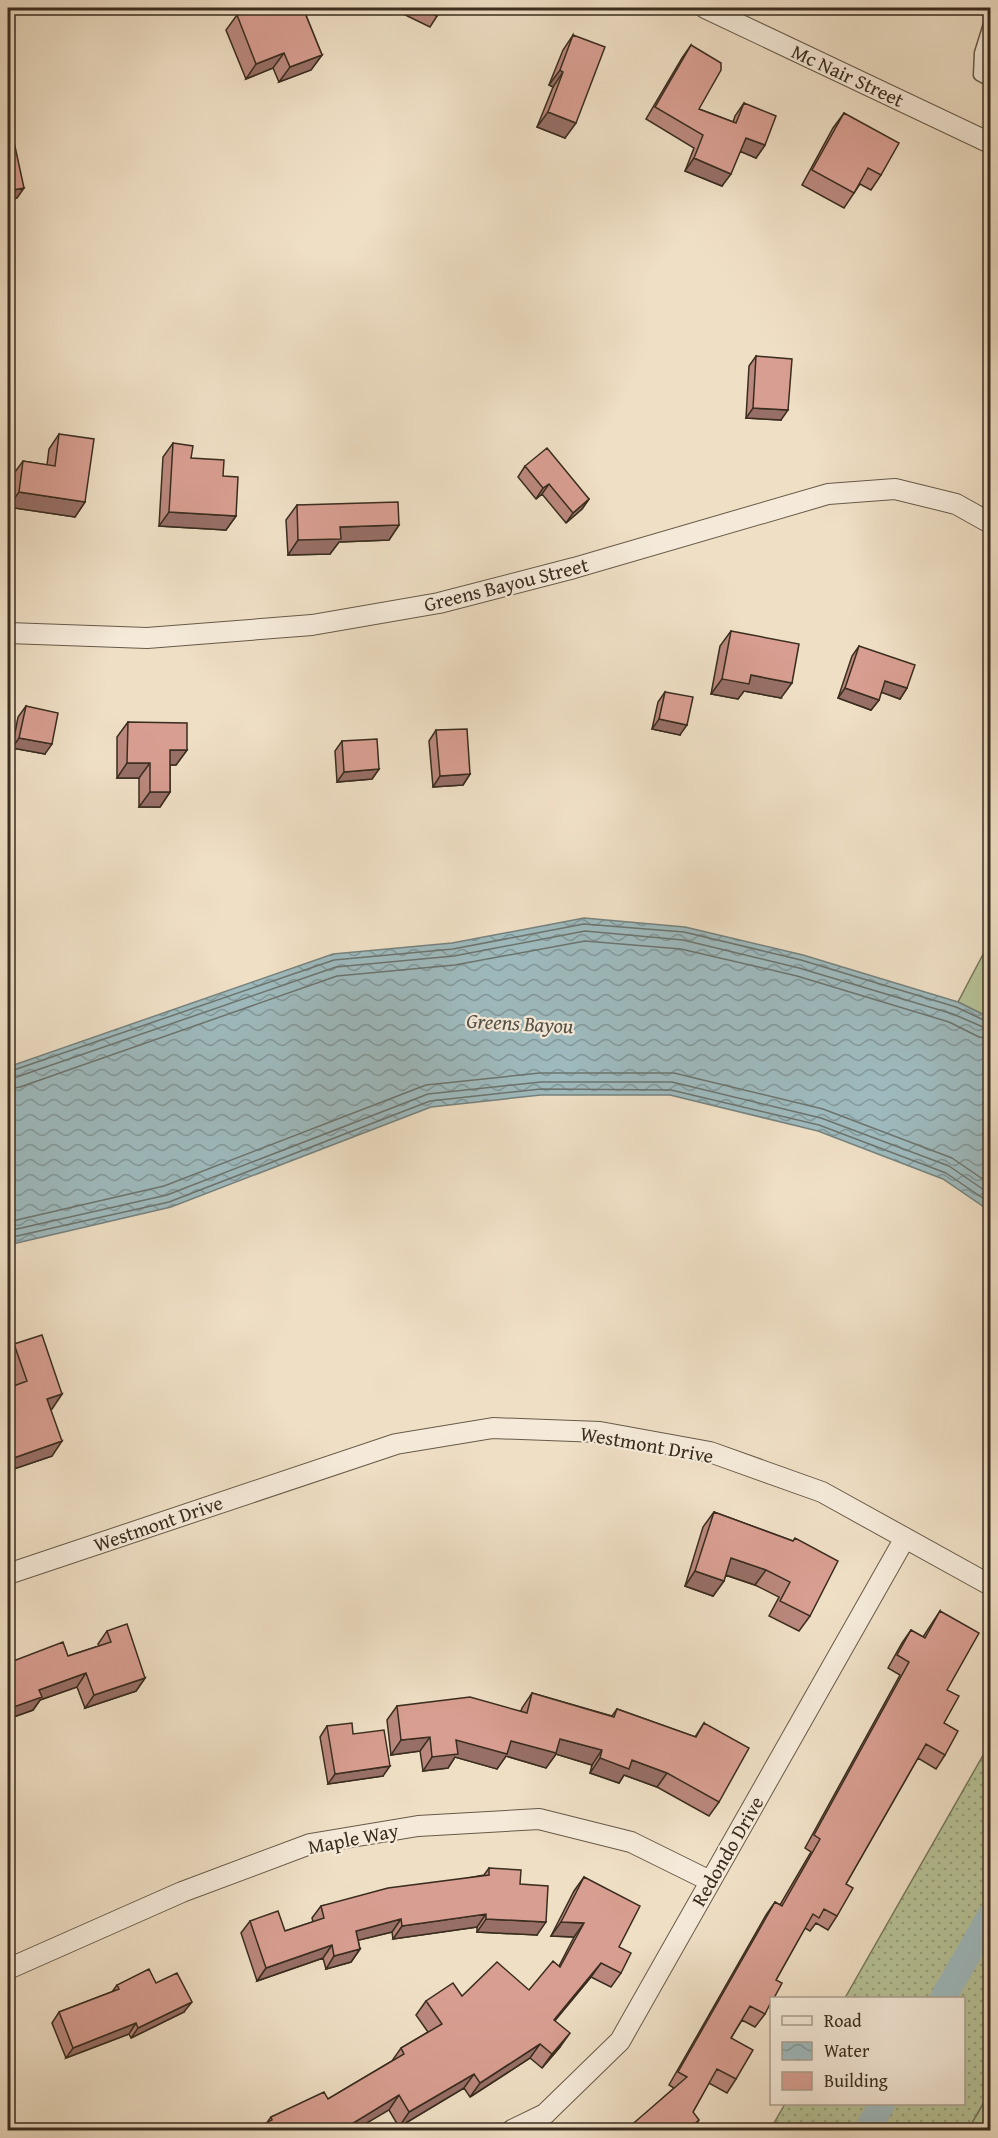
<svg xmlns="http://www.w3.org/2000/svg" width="998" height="2138" font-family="'Gentium Book Plus',serif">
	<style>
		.grass { fill: url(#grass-dots); stroke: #78785b; stroke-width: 1.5 }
		.green { fill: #b6c297; stroke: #78785b; stroke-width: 1.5 }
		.water { fill: url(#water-waves); stroke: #76827e; stroke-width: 1.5 }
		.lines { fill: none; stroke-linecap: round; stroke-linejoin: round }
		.shore { stroke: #6c746e; stroke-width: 1.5 }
		.canal { stroke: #9ebabe; stroke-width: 26 }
		.lane-casing { stroke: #675a48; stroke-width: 13 }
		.street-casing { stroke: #675a48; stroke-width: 22 }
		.lane { stroke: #f5ead9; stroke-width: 10 }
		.street { stroke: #f5ead9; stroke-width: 20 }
		.wall { fill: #ba887d; stroke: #3a2d1f; stroke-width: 1.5 }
		.shaded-wall { fill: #976f66; stroke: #3a2d1f; stroke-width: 1.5 }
		.building { fill: #d89e91; stroke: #3a2d1f; stroke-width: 1.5 }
		.labels { text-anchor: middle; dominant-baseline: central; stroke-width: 4.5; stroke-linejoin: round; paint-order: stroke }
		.street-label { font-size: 20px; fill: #3a2d1f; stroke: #f5ead9 }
		.water-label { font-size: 21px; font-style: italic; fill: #535047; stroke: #f5ead9 }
	</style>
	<defs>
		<pattern id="grass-dots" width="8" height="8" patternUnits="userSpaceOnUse" patternTransform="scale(1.5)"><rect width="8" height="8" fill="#b6c297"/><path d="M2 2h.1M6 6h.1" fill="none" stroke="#959e7b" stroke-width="1.8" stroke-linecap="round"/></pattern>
		<pattern id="water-waves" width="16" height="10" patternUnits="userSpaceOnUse" patternTransform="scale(1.5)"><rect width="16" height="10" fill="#9ebabe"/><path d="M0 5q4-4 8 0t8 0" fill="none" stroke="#82989a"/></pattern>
	</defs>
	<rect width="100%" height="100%" fill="#efdfc5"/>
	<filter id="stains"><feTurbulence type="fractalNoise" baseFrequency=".00333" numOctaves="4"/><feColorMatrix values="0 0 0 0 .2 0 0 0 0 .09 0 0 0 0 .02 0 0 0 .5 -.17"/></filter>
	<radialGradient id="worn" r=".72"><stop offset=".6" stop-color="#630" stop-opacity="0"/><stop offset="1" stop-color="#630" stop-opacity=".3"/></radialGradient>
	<path class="grass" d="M990 1743V2092L968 2130H770L785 2104H964V1998H845Z"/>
	<path class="green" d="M990 941V1018L958 1002Z
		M990 2092V2130H968Z"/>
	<path class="water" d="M584 918 685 927 803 955 958 1002 990 1018V1211L943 1179 818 1131 670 1095H541L431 1107 171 1207 8 1245V1067L333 954 452 943Z"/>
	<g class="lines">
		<path class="shore" d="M8 1072 334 960 453 949 584 924 684 932 801 960 956 1007 990 1023
			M8 1080 336 967 454 956 585 931 683 940 799 968 953 1014 990 1030
			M8 1089 20 1087 337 976 455 965 585 941 681 949 797 976 949 1022 979 1037 990 1039
			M8 1222 164 1186 426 1085 540 1073H674L823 1109 952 1158 990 1184
			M8 1231 167 1195 428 1094 541 1082H672L821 1118 949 1166 990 1194
			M8 1238 169 1202 430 1101 541 1089 671 1090 819 1125 946 1173 990 1203"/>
		<path class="canal" d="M943 1998 990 1916
			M867 2130 882 2104"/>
		<g class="lane-casing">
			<path id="lane" d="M990 21 980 53 979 75 990 81"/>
		</g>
		<g class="street-casing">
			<path id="street" d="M705 8 990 143
				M8 633 147 638 312 625 439 603 574 568 828 494 895 489 956 504 990 523
				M8 1574 396 1444 493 1428 600 1432 710 1452 822 1492 990 1585
				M8 1969 182 1892 310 1844 418 1826 539 1819 631 1842 710 1881
				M512 2130 545 2114 620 2041 905 1538"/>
		</g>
		<use href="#lane" class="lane"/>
		<use href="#street" class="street"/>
	</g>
	<path class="wall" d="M247 8H303L322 55 311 70 279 82 273 68 246 79 226 30 237 15 243 13Z
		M391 8H442L437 16 430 27Z
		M573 35 565 138 537 127 553 87 549 85 563 50Z
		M691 45 699 109 733 122 735 116 744 103 765 145 756 158 740 151 722 186 685 171 694 148 646 119 682 58Z
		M844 113 881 175 871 190 860 184 844 208 802 185 833 128Z
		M756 356 781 420 746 418 749 366Z
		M59 434 85 502 75 517 8 507 12 476 23 461 47 465 49 449Z
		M173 443 191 458 223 476 236 516 226 530 159 526 163 457Z
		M525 466 589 499 582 509 566 523 542 494 536 499 518 477Z
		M297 505 399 525 389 540 339 542 330 554 288 555 286 520Z
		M731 631 781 698 744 691 738 699 711 694 720 646Z
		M859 646 907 688 900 699 881 692 879 700 871 710 838 698 852 656Z
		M665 692 680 735 652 729 658 702Z
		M26 706 45 754 12 748 18 717Z
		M128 722 187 750 176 765H170V792L160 807H139V778H117V737Z
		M436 730 470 774 463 785 433 787 429 741Z
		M342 741 379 769 372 779 337 782 335 751Z
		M14 1344 62 1394 51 1409 52 1456 8 1471V1388L13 1386 8 1370V1353Z
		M714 1512 793 1541 810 1616 799 1631 769 1616 779 1597 755 1585 725 1575 724 1581 713 1596 685 1586 703 1527Z
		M940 1611 947 1690 944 1723 945 1755 936 1769 918 1758 846 1884 837 1916 828 1930 816 1923 810 1931 805 1928 776 1980 765 2014 755 2027 742 2020 731 2038 736 2079 727 2093 709 2083 693 2112 692 2130H627L674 2088 669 2085 766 1915 775 1902 780 1905 811 1852 805 1848 900 1675 888 1668 902 1643 911 1630 923 1637Z
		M107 1631 145 1678 136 1691 85 1708 77 1687 40 1700 33 1710 8 1719V1663L68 1656 99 1646 98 1644Z
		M532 1693 612 1716 617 1709 695 1737 704 1723 719 1802 709 1816 657 1787 624 1775 619 1783 590 1773 592 1765 556 1754 546 1768 506 1756 497 1769 455 1757 448 1768 423 1771 420 1751 391 1755 387 1720 397 1706 521 1711 522 1708Z
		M327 1726 353 1734 383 1776 328 1784 320 1737Z
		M489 1868 520 1884 537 1935 477 1932V1927L393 1939 392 1932 358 1940 360 1949 351 1962 326 1969 323 1958 257 1981 241 1933 250 1921 285 1931 313 1922 312 1918 321 1906 484 1875Z
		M584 1877 619 1947 621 1973 611 1987 591 1977 555 2020 560 2047 542 2068 530 2058 470 2097 464 2088 399 2127 389 2110 266 2124 271 2117 328 2099 392 2061 401 2048 428 2032 416 2015 426 2001 529 1990 559 1966 574 1937 551 1936 574 1891Z
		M156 1983 184 2012 131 2038 129 2034 66 2058 52 2023 59 2012 112 1992 117 1985Z"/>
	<path class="shaded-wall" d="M284 53 273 68 246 79 256 64Z
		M322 55 311 70 279 82 290 67Z
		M560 70 563 72 553 87 549 85Z
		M548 112 576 123 565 138 537 127Z
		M746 138 765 145 756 158 737 150Z
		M694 158 731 174 722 186 685 171Z
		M24 188 17 198 8 200V191Z
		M753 408 788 410 781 420 746 418Z
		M549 484 542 494 536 499 543 488Z
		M19 492 85 502 75 517 8 507Z
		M589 499 582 509 566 523 573 513Z
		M169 512 236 516 226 530 159 526Z
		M399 525 389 540 339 542 330 554 288 555 298 540 340 527Z
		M751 675 792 683 781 698 744 691 738 699 711 694 722 679Z
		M885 681 907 688 900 699 878 691Z
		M845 688 879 700 871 710 838 698Z
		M659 719 687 725 680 735 652 729Z
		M19 738 52 744 45 754 12 748Z
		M170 750H187L176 765H160Z
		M127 763H150L139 778H117Z
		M379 769 372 779 337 782 344 772Z
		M470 774 463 785 433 787 440 776Z
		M150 792H170L160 807H139Z
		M62 1394 52 1409 37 1414 47 1399Z
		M62 1441 52 1456 8 1471V1460Z
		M731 1558 766 1570 755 1585 720 1573Z
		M695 1571 724 1581 713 1596 685 1586Z
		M86 1673 77 1687 40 1700 33 1710 8 1719V1709L39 1690Z
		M145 1678 136 1691 85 1708 94 1695Z
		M430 1737 420 1751 391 1755 401 1740Z
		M560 1739 602 1750 592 1765 556 1754 546 1768 506 1756 497 1769 455 1757 448 1768 423 1771 432 1757 456 1740 511 1741Z
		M600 1758 632 1760 667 1773 657 1787 624 1775 619 1783 590 1773Z
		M390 1766 383 1776 328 1784 335 1774Z
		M486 1914 477 1927 393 1939 402 1926Z
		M401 1919 392 1932 347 1943 356 1931Z
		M486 1919 546 1922 537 1935 477 1932Z
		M561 1922 584 1923 574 1937 551 1936Z
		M332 1945 323 1958 257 1981 266 1968Z
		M360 1949 351 1962 326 1969 334 1956Z
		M601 1963 591 1977 544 2034 554 2020Z
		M192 2002 184 2012 131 2038 138 2028Z
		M136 2023 129 2034 66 2058 73 2048Z
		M570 2033 560 2047 542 2068 552 2054Z
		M540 2044 530 2058 470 2097 480 2083Z
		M474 2074 464 2088 399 2127 409 2112Z
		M399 2095 389 2110 355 2130H341Z
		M699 2120 692 2130H687Z"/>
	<path class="building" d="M248 8H303L322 55 290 67 284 53 256 64 237 15 250 10Z
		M419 8H442L437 16Z
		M573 35 605 47 576 123 548 112 563 72 560 70Z
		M691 45 721 63V70L699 109 736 123 744 103 776 116 765 145 746 138 731 174 694 158 703 135 655 107Z
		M844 113 899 143 881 175 868 168 854 193 812 170Z
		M11 128 24 188 8 191V129Z
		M756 356 792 359 788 410 753 408Z
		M59 434 94 439 85 502 19 492 23 461 55 466Z
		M173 443 193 446 191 458 224 460 223 476 238 477 236 516 169 512Z
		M547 448 589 499 573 513 549 484 543 488 525 466Z
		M398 502 399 525 340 527 341 539 298 540 297 505Z
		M731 631 799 644 792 683 751 675 749 684 722 679Z
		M859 646 915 665 907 688 885 681 879 700 845 688Z
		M665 692 693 697 687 725 659 719Z
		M26 706 58 713 52 744 19 738Z
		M128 722 187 723V750H170V792H150V763H127Z
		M467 729 470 774 440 776 436 730Z
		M377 739 379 769 344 772 342 741Z
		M42 1335 62 1394 47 1399 62 1441 8 1460V1388L27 1381 14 1344Z
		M714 1512 793 1541 795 1538 838 1561 810 1616 780 1601 790 1582 766 1570 731 1558 724 1581 695 1571Z
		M940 1611 979 1633 947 1690 959 1696 944 1723 958 1731 945 1755 926 1744 846 1884 853 1888 837 1916 824 1909 819 1918 813 1914 776 1980 782 1983 774 1998H771V2002L765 2014 750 2006 731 2038 753 2050 736 2079 717 2069 693 2112 699 2120 687 2130H630L628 2128 687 2077 678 2072 775 1902 782 1906 820 1839 814 1835 909 1662 897 1655 911 1630 925 1638Z
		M127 1624 145 1678 94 1695 86 1673 39 1690 42 1697 8 1709V1663L63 1642 68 1656 111 1642 107 1631Z
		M532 1693 614 1717 617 1709 696 1737 704 1723 749 1748 719 1802 667 1773 632 1760 629 1769 600 1758 602 1750 560 1739 556 1753 511 1741 507 1754 456 1740 458 1754 432 1757 430 1737 401 1740 397 1706 470 1697 527 1713Z
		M352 1723 353 1734 384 1730 390 1766 335 1774 327 1726Z
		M489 1868 521 1870 520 1884 548 1886 546 1922 486 1919V1914L402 1926 401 1919 356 1931 360 1949 334 1956 332 1945 266 1968 250 1921 278 1911 285 1931 324 1918 321 1906 388 1888 489 1875Z
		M584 1877 640 1906 619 1947 631 1953 621 1973 601 1963 554 2020 570 2033 552 2054 540 2044 480 2083 474 2074 409 2112 399 2095 342 2130H253L272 2120 271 2117 324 2092 328 2099 404 2054 401 2048 442 2024 426 2001 453 1983 462 1996 497 1962 529 1990 553 1961 560 1967 584 1923 561 1922Z
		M149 1969 156 1983 177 1973 192 2002 138 2028 136 2023 73 2048 59 2012 119 1989 117 1985Z"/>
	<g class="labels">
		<g class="street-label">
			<text transform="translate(848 75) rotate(25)">Mc Nair Street</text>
			<text transform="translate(506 584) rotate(-14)">Greens Bayou Street</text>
			<text transform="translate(647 1444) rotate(10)">Westmont Drive</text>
			<text transform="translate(158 1523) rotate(-19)">Westmont Drive</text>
			<text transform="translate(353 1838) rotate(-11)">Maple Way</text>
			<text transform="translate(727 1851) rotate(-60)">Redondo Drive</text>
		</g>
		<g class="water-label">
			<text transform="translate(520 1023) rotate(3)">Greens Bayou</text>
		</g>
	</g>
	<rect width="998" height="2138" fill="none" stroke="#efdfc5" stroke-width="30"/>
	<rect x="9" y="9" width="980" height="2120" fill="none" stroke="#3a2d1f" stroke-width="3"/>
	<rect x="15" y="15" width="968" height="2108" fill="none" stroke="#3a2d1f" stroke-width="1.5"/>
	<rect x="770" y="1997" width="195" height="108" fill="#f5ead9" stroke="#aa9e8f" stroke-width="1.5"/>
	<rect x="782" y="2016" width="30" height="9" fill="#f5ead9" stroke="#aa9e8f" stroke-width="1.5"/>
	<text x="824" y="2027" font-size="18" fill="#3a2d1f">Road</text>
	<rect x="782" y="2042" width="30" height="18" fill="url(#water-waves)" stroke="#aa9e8f" stroke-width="1.5"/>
	<text x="824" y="2057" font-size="18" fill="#3a2d1f">Water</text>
	<rect x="782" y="2072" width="30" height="18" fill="#d89e91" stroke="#aa9e8f" stroke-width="1.5"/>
	<text x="824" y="2087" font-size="18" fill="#3a2d1f">Building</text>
	<rect width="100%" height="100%" filter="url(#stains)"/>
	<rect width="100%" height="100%" fill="url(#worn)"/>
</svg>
